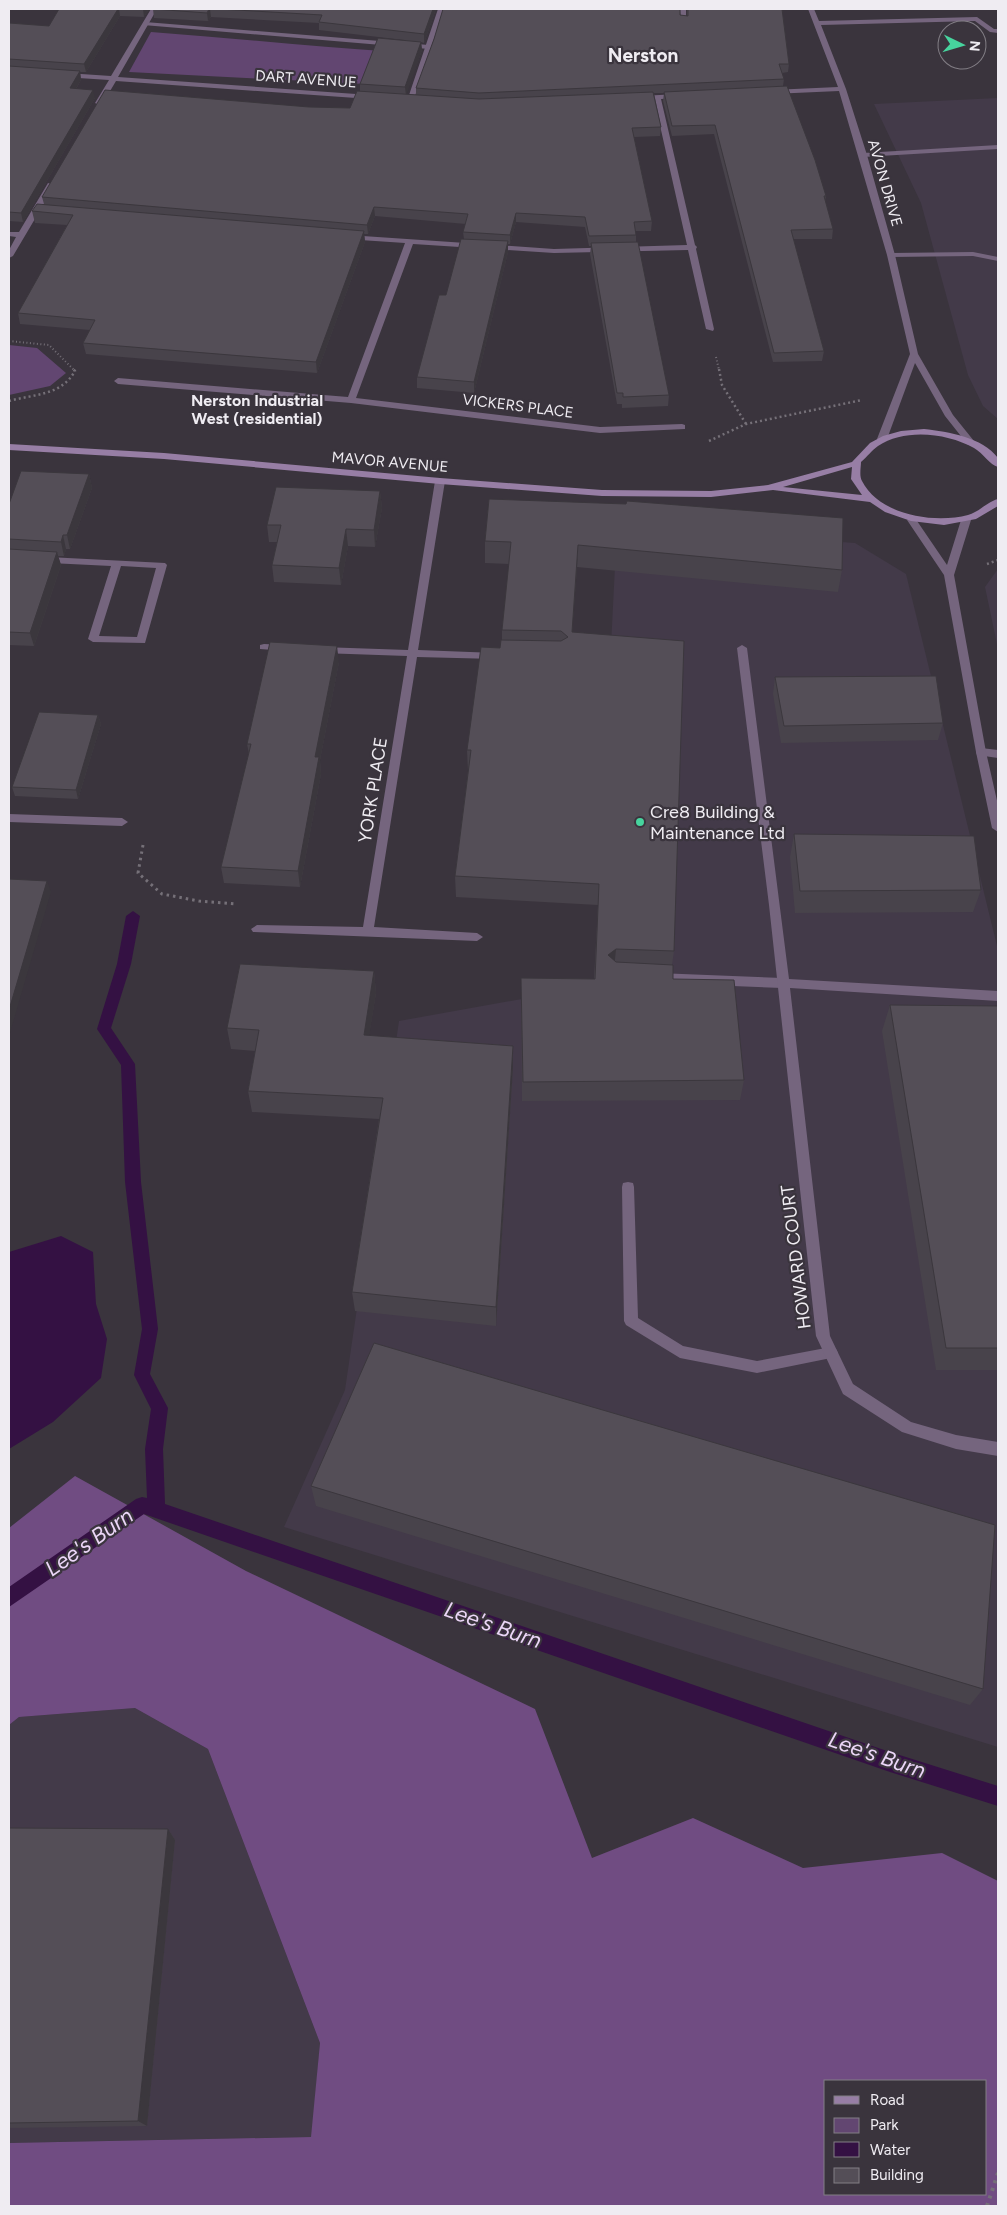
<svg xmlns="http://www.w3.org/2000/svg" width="1007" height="2215" font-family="Figtree,sans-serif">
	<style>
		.built { fill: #433a49 }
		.green { fill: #624671 }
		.forest { fill: #704c82; fill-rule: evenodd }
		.water { fill: #341143 }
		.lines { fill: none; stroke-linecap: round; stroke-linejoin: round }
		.stream { fill: #341143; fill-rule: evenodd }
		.path-far3 { stroke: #757078; stroke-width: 2; stroke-dasharray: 1 2.5; stroke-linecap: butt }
		.path-far2 { stroke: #757078; stroke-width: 2.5; stroke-dasharray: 2 3; stroke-linecap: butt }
		.path-far1 { stroke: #757078; stroke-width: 3; stroke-dasharray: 2.5 4; stroke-linecap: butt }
		.path { stroke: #757078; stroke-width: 4; stroke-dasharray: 3 5; stroke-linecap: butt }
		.lane { fill: #75657e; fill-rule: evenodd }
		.street { fill: #75657e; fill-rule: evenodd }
		.secondary { fill: #977ea5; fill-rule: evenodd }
		.wall { fill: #48434b }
		.shaded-wall { fill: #3b373d }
		.building { fill: #544e57; stroke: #3b373d }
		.poi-dot { fill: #47d49e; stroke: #3a343d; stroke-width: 2 }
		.labels { text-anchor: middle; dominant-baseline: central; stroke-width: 4.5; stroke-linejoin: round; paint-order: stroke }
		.far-street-label { font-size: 15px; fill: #efecf2; stroke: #3a343d }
		.far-quarter-label { font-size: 16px; font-weight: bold; fill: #efecf2; stroke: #3a343d }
		.street-label { font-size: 18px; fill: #efecf2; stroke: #3a343d }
		.poi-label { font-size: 18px; fill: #efecf2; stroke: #3a343d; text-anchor: start }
		.far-district-label { font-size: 19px; font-weight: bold; fill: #efecf2; stroke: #3a343d }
		.near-water-label { font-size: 22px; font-style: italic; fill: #ecd7f8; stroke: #3a343d }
	</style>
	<rect width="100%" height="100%" fill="#3a343d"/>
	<path class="built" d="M998 98V419L983 406 968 375 921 203 874 104Z
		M617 526 855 543 906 574 998 950V1747L284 1527 345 1390 399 1021 594 986Z
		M998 569V649L985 587Z
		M135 1708 208 1749 320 2043 312 2137 9 2143V1725L19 1717Z"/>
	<path class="green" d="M151 32C233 38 315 47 397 52L385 85 129 72Z
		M9 345 37 348 66 373 50 386 9 395Z"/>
	<path class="forest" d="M75 1476 246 1571 535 1709 592 1858 693 1818 803 1868 942 1853 998 1881V2206H9V2143L311 2137 320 2043 208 1749 135 1708 19 1717 9 1725V1528ZM826 2081H986V2194H826Z"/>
	<path class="water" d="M61 1236 93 1252 96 1304 107 1339 101 1378 53 1422 9 1449V1252Z"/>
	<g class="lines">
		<path class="stream" d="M133 911 140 916 131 964 111 1028 135 1064 141 1182 158 1329 150 1374 168 1408 163 1449 165 1504 890 1752 998 1786V1806L890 1772 144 1514 9 1607V1587L136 1499 142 1497 147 1498 145 1449 151 1409 134 1375 142 1329 125 1182 121 1065 97 1029 117 964 126 916Z"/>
		<path class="path-far3" d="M9 341 49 345 74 370
			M716 357 719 370"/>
		<path class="path-far2" d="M719 369 722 385 746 424
			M9 401C34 394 61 396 75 371L73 369
			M709 441 746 424 862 400
			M987 564 998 560"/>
		<path class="path-far1" d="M143 845 138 873 162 894 199 901 237 904"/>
		<path class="path" d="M987 2206 998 2173"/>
		<path class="lane" d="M680 9H686V23L681 22Z
			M145 22 429 45 433 47 429 49 143 25V23Z
			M998 145V149L863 157 859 155 863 153Z
			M973 252 998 257V261L973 256 891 257 887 255 891 253Z
			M981 748 998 750V758L977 755 976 752 977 749Z
			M657 973 782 978 788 983 782 988 657 983 651 978Z
			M628 1182 633 1183 634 1187 638 1318 683 1346 757 1361 831 1347 836 1349 838 1353 836 1357 757 1373 680 1358 626 1325 624 1321 622 1187 623 1183Z"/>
		<path class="street" d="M151 9H157L118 77 370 95 374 97 370 99 116 81 103 103 99 105 95 103 109 80 63 77V73H66L111 76Z
			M438 9H444L414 99 407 101Z
			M808 9H814L819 21 977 17 994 29H998V33L990 32 975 21 821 25 846 89 867 155 895 255 918 354 953 415 974 441V445H968L945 416 915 363 887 439 882 442 877 439 910 354 887 255 839 91 772 94 768 92 772 90 838 87Z
			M679 94H682V98L661 99 695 245 697 247 696 249 714 329 713 331 706 329 688 250 554 253 413 244 356 398 600 427 682 424 685 425V429L600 433 351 403 118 384 114 381 118 378 348 397 405 243 345 239V235H348L554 249 687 245 654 99 640 100 636 98 640 96Z
			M48 183 55 185 13 256 9 258V250L16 237 9 236V232H19Z
			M440 478 445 481 418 650 496 653 501 656 496 659 417 657 374 927 477 933 483 937 477 941 253 932 251 929 257 925 363 927 407 656 321 653 316 650 321 647 408 650 435 481Z
			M912 517 915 518 947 565 961 520 966 517 971 520 954 575 986 752 998 805V832L992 828 976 752 944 575 907 520Z
			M9 555 165 563 167 565 145 643 93 642 88 639 111 566 9 561ZM121 566 156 568 137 637 99 636Z
			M264 644 286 645 291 648 286 651 260 649V645Z
			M742 645 747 648 789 979 998 991V1001L790 988 830 1336 853 1384 911 1422 956 1435 998 1442V1456L956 1449 902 1432 843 1394 816 1336 769 905 737 648Z
			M9 814 122 818 128 822 122 826 9 822Z"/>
		<path class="secondary" d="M924 429C949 432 982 437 998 458V467C990 465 983 453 974 448 947 433 905 428 878 446 872 450 867 457 861 462 861 467 859 476 862 481 879 515 934 524 968 515 979 512 987 502 998 499V506L976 519 944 525 911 521 885 512 870 502 773 490 711 497 602 496 440 484 164 459 9 450V444L164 453 440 478 602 490 711 491 768 485 852 462 870 443 883 436 901 431ZM852 467 851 479 862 495 783 487Z"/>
	</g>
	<path class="wall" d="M59 9H149L144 17 120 16 86 72H80L81 80 76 89 95 98 23 222 9 221V23L49 26Z
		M153 9H436L424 43 421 42 422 50 406 94 416 95V88L680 15 687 16V9H782L789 64 788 72 782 73 784 79 783 86 826 196 825 201 833 229 832 239H793L824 351 822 361 773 362 714 134 672 136 663 101 664 93H654L661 127 660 136 634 137 652 221 651 231H636V242L669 395 668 406 622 408V404H617L590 254 591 246H589L585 227 516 222 510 244H508V252L474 393 417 388V377L446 295 464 239 463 232 466 224 375 216 368 234H364L365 242 317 373 86 354 83 343 90 330 20 324 18 313 67 225 35 223 32 211 44 204 42 197 309 107 350 108 360 91V84L404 40 319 30V23L211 17 208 21 154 18Z
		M89 474 92 488 70 549H66L64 556H58L61 565 34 646 9 645V504Z
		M380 491 382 508 375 547 348 546 341 585 274 582 272 565 277 542H269L267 525Z
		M489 499 842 570 838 592 577 567 572 632 674 951 672 965 673 979 744 1080 740 1100 522 1101 521 978 594 979 598 905 456 897 455 876 468 771 467 750 500 648 502 640V630L509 564 485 563V541Z
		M339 662 320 760 321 774 300 887 224 883 221 867 249 754 247 744Z
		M775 677 943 723 938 740 781 743 773 694Z
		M98 715 101 724 78 799 15 796 12 787Z
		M794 834 981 890 973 912 795 913 790 857Z
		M374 971 376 993 369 1035 513 1068 496 1326 355 1311 352 1292 379 1119 252 1112 248 1091 255 1051 231 1049 227 1028Z
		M890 1005 998 1006V1370H936L882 1031Z
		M311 1486 983 1689 970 1705 316 1506Z
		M9 1828 168 1829 175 1840 147 2126 9 2128Z"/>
	<path class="shaded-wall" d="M118 9H119L120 16 86 72 84 64Z
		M143 9H149L144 17Z
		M210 9 211 17 208 21 207 13Z
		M433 9H436L424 43V34Z
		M421 42 422 50 406 96 405 87Z
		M80 71 81 80 71 97 70 88Z
		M93 90 95 98 23 222 21 213Z
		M374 207 375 216 368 234 367 225Z
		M516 213V222L510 244V235Z
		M364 231 365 242 317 373 316 362Z
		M508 241V252L474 393V382Z
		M89 474 92 488 70 549 67 535Z
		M380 491 382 508 375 547 374 530Z
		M346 529 348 546 341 585 339 568Z
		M63 535 66 549 64 556 61 542Z
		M578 545 577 567 571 654 572 632Z
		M57 552 61 565 34 646 30 633Z
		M337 646 339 662 320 760 321 774 300 887 298 871 315 757Z
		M98 715 101 724 78 799 76 790Z
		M47 881 51 892 9 1036V1010Z
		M616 949 614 969 608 955Z
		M374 971 376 993 366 1056 364 1035Z
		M513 1046V1068L496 1326V1307Z
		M168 1829 175 1840 147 2126 138 2121Z"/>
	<path class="building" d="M59 9H118L84 64 9 59V23L49 26Z
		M153 9H209L207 13Z
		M219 9H433L424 34 319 22 322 15Z
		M443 9H680V15L688 16V9H782L789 64H779L784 79 479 93 416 88 434 39Z
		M378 38 421 42 405 87 360 84Z
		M9 66 80 71 70 88 93 90 21 213 9 212Z
		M787 86 815 160 826 196H824L833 229 791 230 824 351 774 353 715 125 672 126 664 92Z
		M105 90 309 107 350 108 357 91 479 99 653 92 661 127 632 128 652 221 634 222 636 235 589 236 585 217 516 213 510 235 463 232 468 214 374 207 367 225 42 197Z
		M37 204 364 231 316 362 83 343 95 320 18 313 73 215 32 211Z
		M461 239 508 241 474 382 417 377 439 295H446Z
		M638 242 669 395 623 397V393H617L591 243Z
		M21 471 89 474 67 535H63L61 542 9 539V504Z
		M276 487 380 491 374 530 346 529 339 568 272 565 281 525H267Z
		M489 499 626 504 627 501 843 518 842 570 578 545 572 632 684 641 674 951 616 949 608 955 616 962 673 965V979L734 980 744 1080 523 1082 521 978 595 979 599 884 455 876 471 750H467L481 647 500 648 501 640 561 641 568 637 561 631 502 630 511 542 485 541Z
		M9 549 57 552 30 633 9 632Z
		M270 642 337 646 315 757H319L298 871 221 867 251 744H247Z
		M936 676 943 723 784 726 775 677Z
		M39 712 98 715 76 790 12 787Z
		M794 834 974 836 981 890 800 891Z
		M9 879 47 881 9 1010Z
		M240 964 374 971 364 1035 513 1046 496 1307 352 1292 383 1098 248 1091 259 1030 227 1028Z
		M890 1005 998 1006V1348H946Z
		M374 1343 995 1525 983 1689 311 1486Z
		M9 1828 168 1829 138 2121 9 2123Z"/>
	<circle class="poi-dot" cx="640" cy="822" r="5"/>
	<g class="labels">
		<g class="far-street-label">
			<text transform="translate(306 79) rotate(4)">DART AVENUE</text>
			<text transform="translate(885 183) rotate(74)">AVON DRIVE</text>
			<text transform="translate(518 406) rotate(7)">VICKERS PLACE</text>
			<text transform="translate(390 462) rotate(5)">MAVOR AVENUE</text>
		</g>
		<g class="far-quarter-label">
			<text x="257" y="400">Nerston Industrial<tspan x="257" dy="18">West (residential)</tspan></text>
		</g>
		<g class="street-label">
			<text transform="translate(373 790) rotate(-81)">YORK PLACE</text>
			<text transform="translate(796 1257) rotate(-97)">HOWARD COURT</text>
		</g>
		<g class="poi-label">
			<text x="650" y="812">Cre8 Building &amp;<tspan x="650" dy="21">Maintenance Ltd</tspan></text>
		</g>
		<g class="far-district-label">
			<text x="643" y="55">Nerston</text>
		</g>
		<g class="near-water-label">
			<text transform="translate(89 1542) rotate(-35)">Lee's Burn</text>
			<text transform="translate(493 1625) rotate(19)">Lee's Burn</text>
			<text transform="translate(877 1755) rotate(19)">Lee's Burn</text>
		</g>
	</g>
	<rect width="1007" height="2215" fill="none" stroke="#efecf2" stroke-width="20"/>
	<rect x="824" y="2080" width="162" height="115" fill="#3a343d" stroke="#827e85"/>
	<rect x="834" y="2096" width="25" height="8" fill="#977ea5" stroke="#827e85"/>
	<text x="870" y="2105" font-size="15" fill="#efecf2">Road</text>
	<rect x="834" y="2118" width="25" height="15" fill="#624671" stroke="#827e85"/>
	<text x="870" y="2130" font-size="15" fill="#efecf2">Park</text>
	<rect x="834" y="2142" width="25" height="15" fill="#341143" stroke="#827e85"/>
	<text x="870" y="2155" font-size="15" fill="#efecf2">Water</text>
	<rect x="834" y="2168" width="25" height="15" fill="#544e57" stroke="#827e85"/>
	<text x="870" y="2180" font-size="15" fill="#efecf2">Building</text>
	<g transform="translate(962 45) rotate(95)"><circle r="24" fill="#3a343d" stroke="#827e85"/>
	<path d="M0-4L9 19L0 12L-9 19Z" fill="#47d49e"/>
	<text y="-8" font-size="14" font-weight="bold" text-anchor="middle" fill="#efecf2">N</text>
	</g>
</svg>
